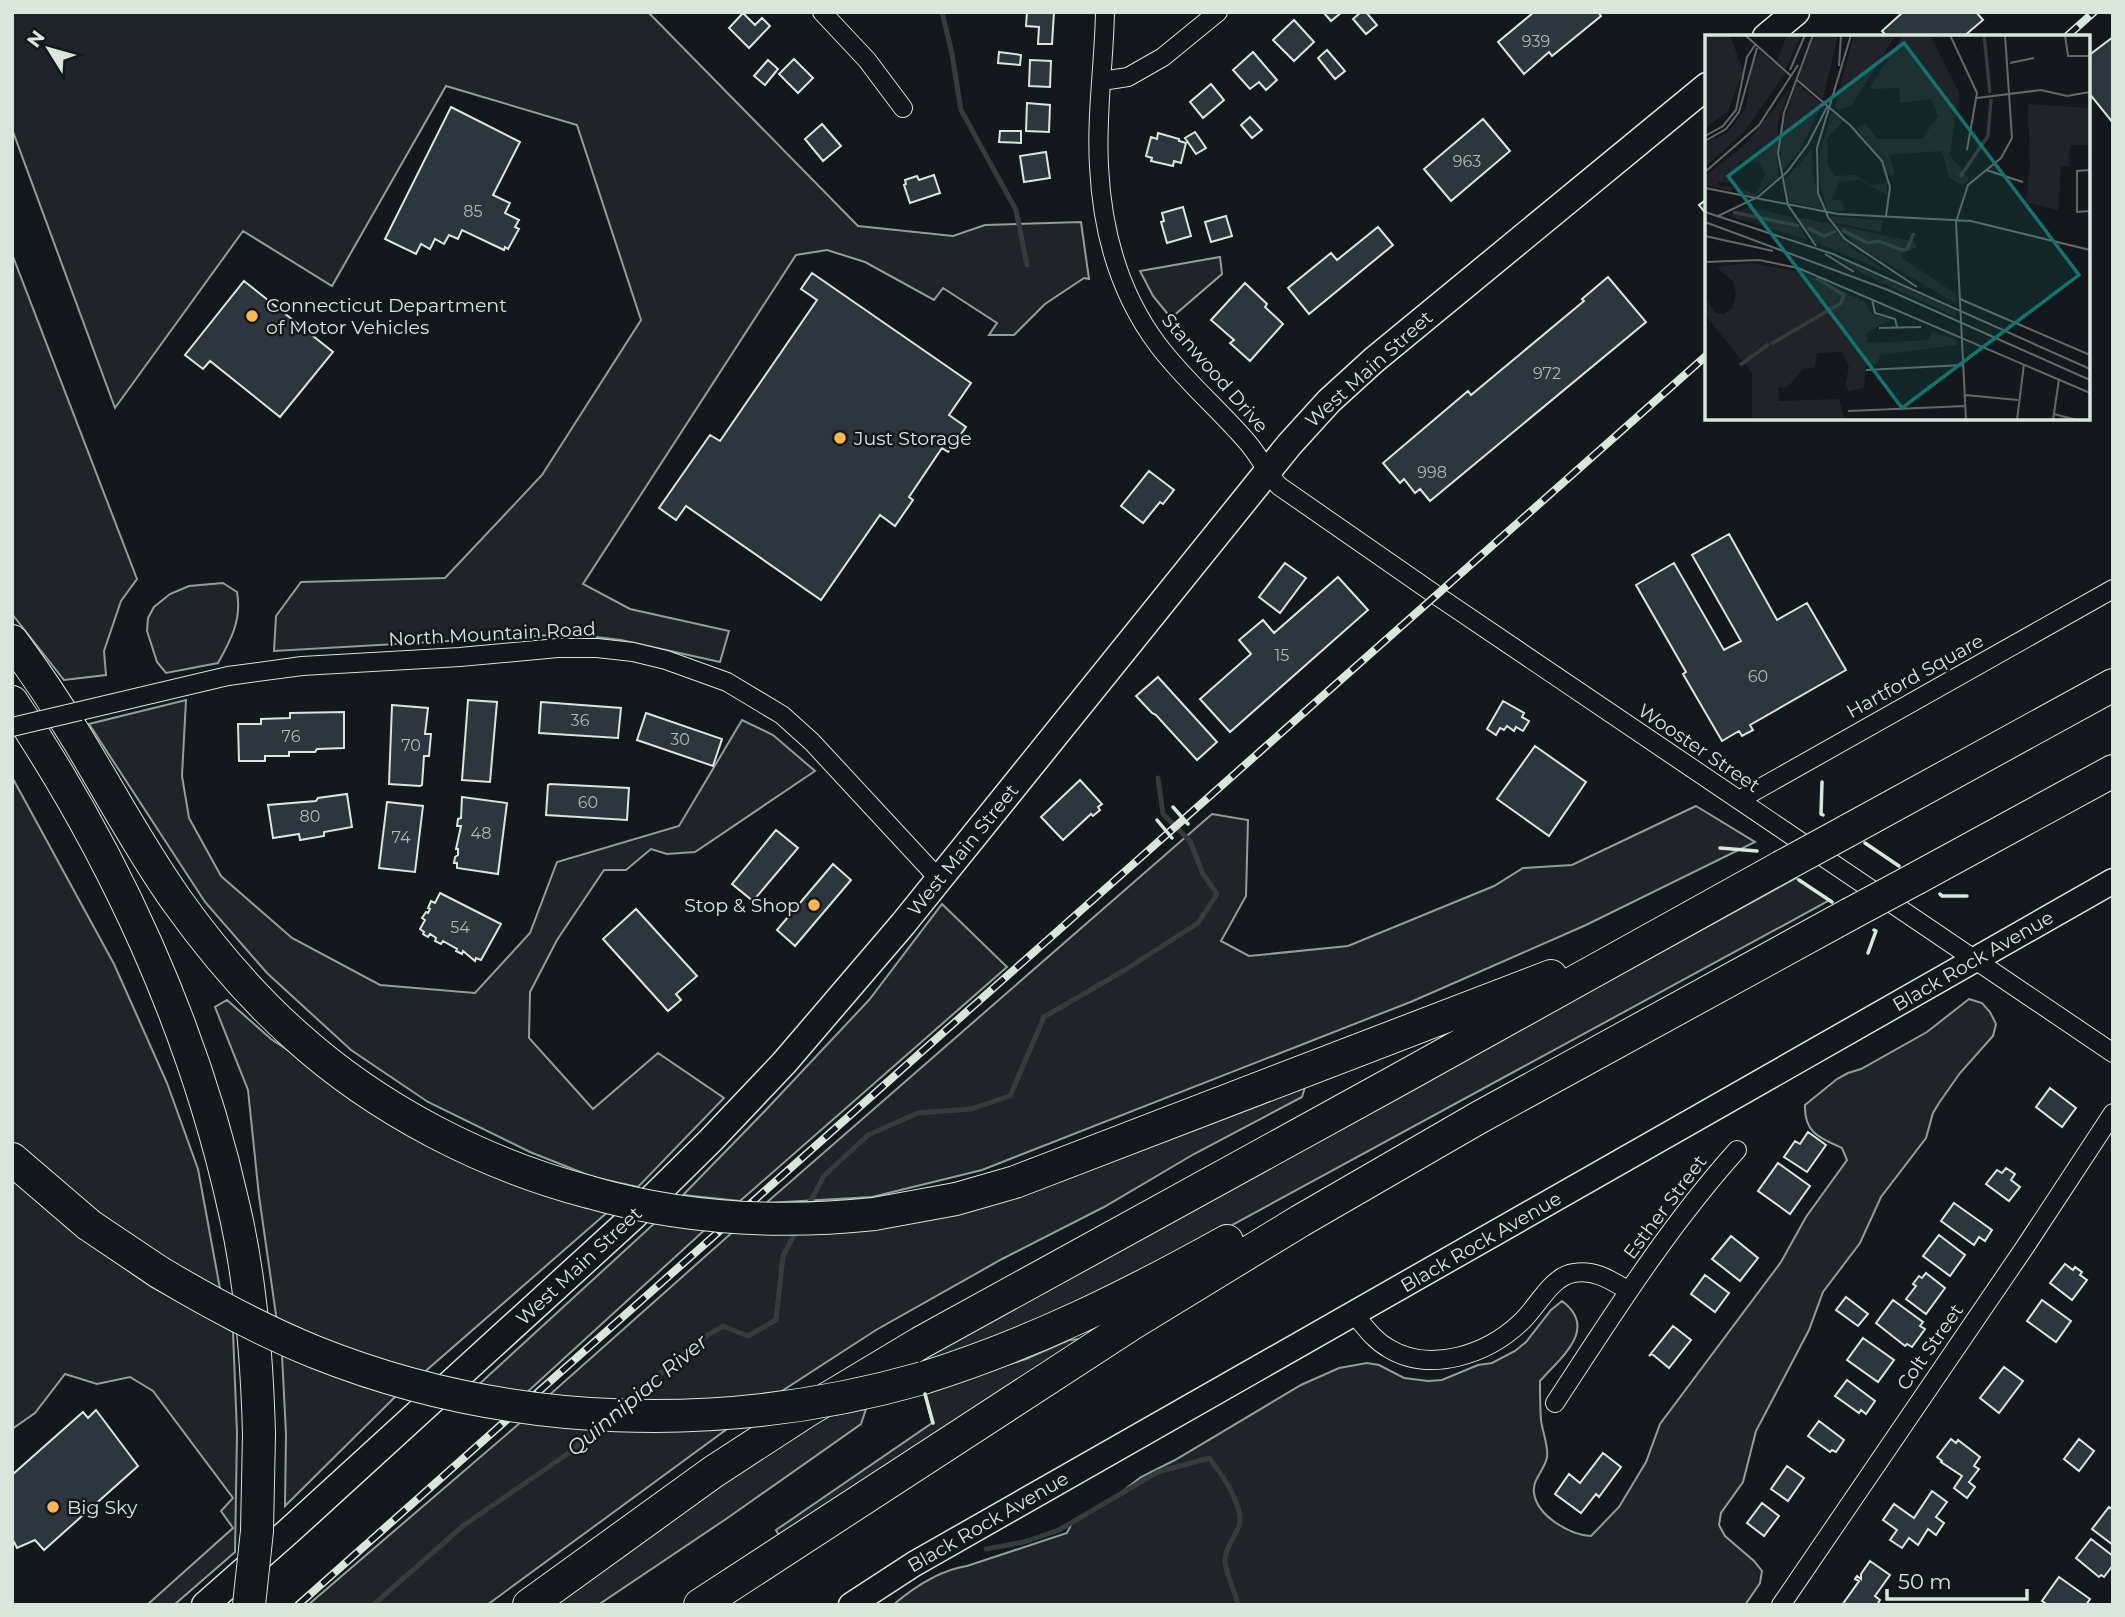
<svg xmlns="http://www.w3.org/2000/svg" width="2125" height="1617" font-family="Montserrat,sans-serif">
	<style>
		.green { fill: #202428; stroke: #939e99; stroke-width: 2 }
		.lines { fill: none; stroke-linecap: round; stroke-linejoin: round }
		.stream { stroke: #363b3e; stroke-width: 5 }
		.building { fill: #2c363c; stroke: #d8e6dc; stroke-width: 2 }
		.street-casing { stroke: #d8e6dc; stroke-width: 20 }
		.secondary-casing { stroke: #d8e6dc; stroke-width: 27 }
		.primary-casing { stroke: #d8e6dc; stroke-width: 29 }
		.highway-casing { stroke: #d8e6dc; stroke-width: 34 }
		.street { stroke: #14181c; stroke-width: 18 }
		.secondary { stroke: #14181c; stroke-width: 24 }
		.primary { stroke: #14181c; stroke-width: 26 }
		.highway { stroke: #14181c; stroke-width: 32 }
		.rail-casing { stroke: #d8e6dc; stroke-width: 8 }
		.rail { stroke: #14181c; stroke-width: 5; stroke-dasharray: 16; stroke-linecap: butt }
		.street-bridge-casing { stroke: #d8e6dc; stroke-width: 20; stroke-linecap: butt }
		.highway-bridge-casing { stroke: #d8e6dc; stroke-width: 34; stroke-linecap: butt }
		.street-bridge { stroke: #14181c; stroke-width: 18 }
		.highway-bridge { stroke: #14181c; stroke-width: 32 }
		.wall { stroke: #d8e6dc; stroke-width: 3.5 }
		.poi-dot { fill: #ffb74d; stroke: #14181c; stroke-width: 2.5 }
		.labels { text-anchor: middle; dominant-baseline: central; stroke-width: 5; stroke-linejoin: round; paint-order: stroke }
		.number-label { font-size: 16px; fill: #adbab4 }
		.poi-label { font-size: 19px; fill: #d8e6dc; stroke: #14181c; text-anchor: start }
		.street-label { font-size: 19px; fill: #d8e6dc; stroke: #14181c }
		.water-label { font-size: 21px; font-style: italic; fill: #d8e6dc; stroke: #14181c }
		.inset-river { fill: none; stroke: #363b3e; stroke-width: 3.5 }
		.inset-road { fill: none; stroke: #626a69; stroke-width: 2 }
		.view { fill: #0f766e; fill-opacity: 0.15; stroke: #0f766e; stroke-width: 3.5 }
		.inset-edge { fill: none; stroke: #d8e6dc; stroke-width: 3.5 }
	</style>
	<rect width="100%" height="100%" fill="#14181c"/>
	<path class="green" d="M12 12H648L858 226 953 236 985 225 1081 222 1089 279 1084 278 1045 304 1014 335H989L997 323 943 288 934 300 865 262 827 250 796 255 583 584 630 609 729 631 720 662 621 640 571 634 274 651 276 616 301 582 445 578 542 475 641 320 577 125 446 86 332 286 243 231 115 408 12 129Z
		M12 254 137 579 121 601 104 651 106 675 64 680 12 614Z
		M1220 257 1222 274 1171 318 1153 296 1140 271Z
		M223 583 237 592C242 619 231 640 218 663L166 673 157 662 147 631 148 618 154 607 170 594 189 586Z
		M186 700 182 776 189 818 221 876 292 938 380 985 475 993 530 933 557 862 679 826 742 720 773 735 815 771 695 852 667 854 651 849 626 870H604L557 940 530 992 529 1038 593 1109 658 1053 724 1098 638 1187 593 1177 530 1152 428 1102 351 1050 267 973 205 902 89 724Z
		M12 777 114 964 167 1083 198 1169 221 1294 206 1286 68 1192 12 1144Z
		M1696 806 1755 842 1586 925 1413 1001 982 1170 872 1197 766 1203 1212 814 1248 820 1246 896 1221 941 1249 956 1348 946 1494 886 1523 868 1572 865Z
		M1796 878 1830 900 1153 1268 1054 1317 920 1367 921 1357Z
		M942 904 1007 967 740 1201 683 1195 761 1115 869 1000Z
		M1969 999 1982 1003 1990 1012 1996 1024 1993 1036 1960 1073 1939 1103 1933 1113 1926 1138 1881 1197 1860 1243 1823 1292 1809 1330 1756 1431 1743 1482 1721 1513 1719 1525 1725 1536 1754 1561 1762 1571 1760 1583 1745 1605H893C913 1588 940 1570 967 1566L1067 1533 1073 1521 1119 1494 1141 1477 1175 1460 1301 1385 1339 1368 1367 1363 1379 1365 1404 1378 1428 1381 1442 1380 1478 1365 1492 1363 1515 1351 1526 1342 1551 1310 1562 1301C1599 1329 1561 1357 1540 1381 1540 1394 1540 1407 1541 1420 1542 1430 1549 1448 1547 1457 1545 1470 1532 1479 1534 1493 1537 1516 1570 1535 1591 1536L1619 1507 1646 1462 1660 1424 1781 1262 1806 1217 1847 1160 1842 1148C1820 1138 1804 1133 1805 1105L1837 1079 1848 1073 1861 1069 1927 1032Z
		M227 1000 271 1039 346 1088 610 1210 421 1375 277 1322 259 1196 248 1090 215 1007Z
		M1305 1087 1302 1097 1194 1154 1104 1207 1002 1259 876 1330 771 1398 692 1404 546 1398 736 1229 800 1230Z
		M12 1178 68 1228 150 1286 233 1332 237 1433 235 1552 174 1605H147L233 1528 221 1511 233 1498 153 1391 130 1377 97 1384 65 1374 35 1413 12 1429Z
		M658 1220 709 1226 524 1395 476 1387Z
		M1081 1339 779 1535 776 1530 932 1423 925 1394 927 1393 926 1390 1026 1359 1069 1340Z
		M282 1355 362 1386 396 1396 285 1506 286 1434Z
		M866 1409 861 1424 726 1519 598 1605H553L640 1542 819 1418Z
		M521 1422 627 1431 727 1429 487 1605H308Z"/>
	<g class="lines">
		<path class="stream" d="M942 12 952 54 961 110 1016 210 1027 265
			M808 1206 824 1176 868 1135 918 1113 971 1109 1010 1096 1044 1017 1125 970 1198 923 1217 894 1203 874 1190 841 1163 814 1158 778
			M625 1404 698 1341 723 1326 748 1336 776 1320 783 1256 796 1231
			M986 1549 1024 1542 1059 1530 1158 1472 1209 1458C1221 1473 1245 1507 1239 1526 1235 1537 1224 1550 1225 1562 1227 1576 1235 1591 1238 1605
			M373 1605 464 1525 566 1455 599 1427"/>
	</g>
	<path class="building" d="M1027 12H1054L1052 44H1038L1039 27 1026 26Z
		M1323 12H1342L1331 21Z
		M1361 12H1366L1377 25 1366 34 1353 19Z
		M1534 12H1598L1601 16 1552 56 1549 52 1524 74 1498 42Z
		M1903 12H1976L1983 20 1963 37H1887L1882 31Z
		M743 13 755 25 762 18 770 26 749 48 729 28Z
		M1294 20 1314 42 1294 61 1273 40Z
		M2113 37V123L2088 92V56Z
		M1327 50 1345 71 1335 79 1318 58Z
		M999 52 1021 55 1020 65 998 63Z
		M1253 52 1277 80 1266 90 1259 82 1250 89 1233 70Z
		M794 59 813 78 798 93 779 74Z
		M768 60 778 69 765 85 754 76Z
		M1030 60 1051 61 1050 87 1029 86Z
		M1211 84 1224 100 1203 118 1190 102Z
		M1027 103 1050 105 1049 132 1026 131Z
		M451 107 520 142 493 195 510 203 505 213 519 220 515 227 519 229 508 249 505 247 504 250 462 230 458 239 449 235 444 244 435 239 430 249 421 244 416 254 385 239Z
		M1250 117 1262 130 1252 138 1241 125Z
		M1483 119 1510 151 1451 201 1424 169Z
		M822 124 841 146 823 161 805 139Z
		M1000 131H1021V143L999 142Z
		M1195 132 1206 148 1196 154 1185 138Z
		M1158 133 1179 139V141L1186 143 1181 163 1174 161 1173 166 1151 161 1152 158 1146 156 1151 137 1157 139Z
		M1046 152 1050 178 1024 182 1020 156Z
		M934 175 940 193 910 203 904 185 906 184 905 180 917 176 919 180Z
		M1707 199V215L1699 205Z
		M1183 207 1191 236 1167 243 1161 222 1164 221 1162 213Z
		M1226 216 1232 236 1211 242 1205 222Z
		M1378 227 1393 245 1309 314 1288 288 1331 253 1337 260Z
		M812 273 971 383 949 415 966 427 948 452 942 448 909 497 913 500 895 526 880 515 821 600 686 506 676 520 659 508 710 435 720 441 817 300 801 289Z
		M1608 277 1646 322 1430 501 1420 489 1415 493 1404 479 1400 483 1383 463 1468 391 1471 395 1584 301 1582 299Z
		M244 281 333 352 280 417 210 361 203 369 185 355Z
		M1245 283 1267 304 1265 307 1283 324 1250 361 1230 343 1234 340 1211 320Z
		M1149 471 1174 490 1163 504 1160 502 1143 523 1121 506Z
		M1729 534 1777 620 1807 603 1846 670 1750 725 1753 730 1742 736 1739 731 1722 741 1683 674 1686 672 1636 585 1674 563 1724 650 1741 641 1692 555Z
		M1285 563 1306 578 1280 613 1259 597Z
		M1338 577 1368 610 1230 732 1200 699 1251 654 1239 640 1263 620 1274 633Z
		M1158 677 1217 742 1197 760 1156 715 1152 713 1136 696Z
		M468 700 497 702 490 782 462 780Z
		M1503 701 1524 713 1522 717 1529 721 1523 731 1516 727 1514 731 1507 726 1504 730 1500 728 1496 735 1487 729Z
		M541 702 621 708 618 738 539 733Z
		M392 705 428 708 425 734H431L429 756H424L422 785 420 786 389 784Z
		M344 712V748L317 749 315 752H289V756H265V761H239L238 724H261V719L290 718V713Z
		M646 713 722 739 713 766 637 740Z
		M1535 746 1586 782 1549 836 1497 799Z
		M1080 780 1102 804 1098 807 1100 810 1093 816 1091 814 1063 840 1041 817Z
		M550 784 629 788 627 820 546 815 548 785Z
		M347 794 352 827 324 832V836L300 840 299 834 273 838 268 805 316 801 318 798Z
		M462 797 507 803 498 874 457 868V863H454L455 857 458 855V849H456L461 826H457L458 819 461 818Z
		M387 802 423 806 415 872 379 868Z
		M776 830 798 848 753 901 732 884Z
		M833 864 851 880 795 946 777 930Z
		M440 893 501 924 481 960 476 958 475 961 463 951 462 954 456 951 457 949 443 941 441 944 435 941 436 938 430 934 428 937 423 934 424 932 420 929 425 920 422 918 426 912 428 913 430 909 428 908 431 901 435 903Z
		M636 909 697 976 676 994 681 1000 668 1011 603 939Z
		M2050 1088 2076 1108 2062 1127 2036 1107Z
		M1808 1132 1826 1145 1807 1172 1784 1157 1795 1141 1800 1144Z
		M1778 1163 1810 1186 1790 1214 1758 1191Z
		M2006 1168 2015 1174 2011 1180 2020 1187 2009 1201 1986 1184 1997 1170 2002 1173Z
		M1954 1203 1992 1230 1985 1241 1979 1237 1974 1245 1941 1221Z
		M1939 1235 1965 1255 1950 1276 1923 1256Z
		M1731 1236 1758 1258 1740 1281 1712 1259Z
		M2065 1264 2073 1270 2075 1267 2082 1272 2080 1275 2087 1280 2072 1300 2050 1283Z
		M1926 1273 1945 1288 1926 1314 1906 1299 1916 1286 1913 1284 1919 1276 1922 1278Z
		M1705 1275 1729 1293 1715 1312 1691 1294Z
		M1846 1297 1868 1314 1858 1326 1836 1310Z
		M1893 1300 1923 1322 1920 1326 1925 1329 1912 1347 1907 1344 1905 1346 1876 1323Z
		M2042 1300 2071 1321 2056 1342 2027 1321Z
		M1673 1326 1691 1340 1669 1368 1652 1354 1649 1356Z
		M1863 1338 1894 1360 1878 1382 1847 1360Z
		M2004 1367 2023 1381 1999 1413 1980 1398Z
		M1847 1380 1875 1401 1866 1414 1861 1410 1859 1413 1835 1396Z
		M96 1410 138 1466 44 1550 35 1540 17 1548 12 1538V1475L83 1412 88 1418Z
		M1819 1421 1844 1440 1836 1452 1832 1450 1830 1452 1808 1436Z
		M1951 1439 1956 1443 1958 1440 1980 1457 1974 1466 1979 1469 1969 1482 1975 1487 1967 1498 1954 1488 1962 1476 1941 1462 1942 1461 1937 1457Z
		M2079 1439 2094 1451 2079 1471 2064 1459Z
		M1603 1453 1621 1467 1599 1497 1596 1494 1581 1513 1555 1494 1569 1474 1580 1483Z
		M1787 1466 1804 1478 1788 1501 1771 1489Z
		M1932 1491 1947 1502 1936 1517 1944 1523 1936 1535 1928 1529 1918 1545 1909 1538 1902 1548 1890 1540 1897 1530 1883 1520 1894 1504 1914 1518Z
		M1762 1503 1779 1516 1764 1536 1747 1523Z
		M2109 1507 2113 1510V1545L2092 1529Z
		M2091 1539 2113 1556V1565L2104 1577 2101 1575 2099 1577 2076 1558Z
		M1870 1561 1890 1575 1875 1596 1880 1600 1877 1605H1842L1859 1581 1855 1579 1857 1576 1861 1579V1574Z
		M2059 1577 2090 1599 2086 1605H2048L2042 1601Z"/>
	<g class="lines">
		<g class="street-casing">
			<path id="street" d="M822 12 867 60 903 108
				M1105 12C1104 64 1096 115 1099 166 1102 231 1119 293 1158 345 1185 381 1220 410 1248 443 1260 457 1267 473 1279 486L1436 595 2113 1053
				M1102 81 1128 77 1163 57 1218 12
				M80 711 228 676 302 666 460 657 558 648H597L633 652 666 660 727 682 782 715 812 742 939 879
				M1739 800 2113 589
				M1354 1314C1365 1327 1374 1340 1388 1348 1430 1374 1487 1354 1520 1323 1537 1308 1551 1276 1574 1273 1595 1269 1612 1281 1629 1291
				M1555 1403C1612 1316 1667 1228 1737 1150
				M1781 1605 2025 1247 2113 1113"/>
		</g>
		<g class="secondary-casing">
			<path id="secondary" d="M851 1605 914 1564 2113 881"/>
		</g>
		<g class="primary-casing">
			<path id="primary" d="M1766 37 1796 12
				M205 1605 290 1530 634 1216 711 1140 784 1063 903 924 1289 445 1329 401 1374 360 1707 86"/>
		</g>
		<g class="highway-casing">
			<path id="highway" d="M12 641C35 672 57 705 77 738 110 792 140 849 177 901 212 950 251 996 296 1036 378 1110 483 1164 589 1192
				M12 702C115 855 194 1028 234 1208 251 1281 257 1358 259 1434
				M1847 831 2113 685
				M1917 878 2113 771
				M12 1159 89 1225 159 1272
				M874 1214 956 1199 1015 1182 1551 976
				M923 1378C1032 1344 1128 1296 1227 1241
				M529 1605 713 1472 805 1412 920 1343 1398 1080 1781 867
				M700 1605 1133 1323 1300 1221 1478 1118 1850 914"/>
		</g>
		<use href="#street" class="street"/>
		<use href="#secondary" class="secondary"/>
		<use href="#primary" class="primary"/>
		<use href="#highway" class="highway"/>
		<g class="rail-casing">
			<path id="rail" d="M2066 37 2094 12
				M298 1605 1707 355"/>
		</g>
		<use href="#rail" class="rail"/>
		<g class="street-bridge-casing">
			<path id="street-bridge" d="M12 727 80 711"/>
		</g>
		<g class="highway-bridge-casing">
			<path id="highway-bridge" d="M1781 867 1847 831
				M1850 914 1917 878
				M589 1192C682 1219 778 1224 874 1214
				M159 1272C209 1302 261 1330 315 1352 507 1429 724 1435 923 1378
				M249 1605 257 1531 259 1434"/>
		</g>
		<use href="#street-bridge" class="street-bridge"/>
		<use href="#highway-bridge" class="highway-bridge"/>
		<path class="wall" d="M1822 782 1821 814 1823 815
			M1173 807 1188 824
			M1157 820 1172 838
			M1865 843 1899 866
			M1720 848 1757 851
			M1799 880 1832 902
			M1940 894 1942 896H1967
			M1868 953 1876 931 1874 930
			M925 1394 933 1423"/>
	</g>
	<g class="poi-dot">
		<circle cx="252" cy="316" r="7"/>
		<circle cx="840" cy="438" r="7"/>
		<circle cx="814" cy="905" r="7"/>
		<circle cx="53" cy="1507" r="7"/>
	</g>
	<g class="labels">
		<g class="number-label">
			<text x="1536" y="41">939</text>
			<text x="1467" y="161">963</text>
			<text x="473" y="211">85</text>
			<text x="1547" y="373">972</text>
			<text x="1432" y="472">998</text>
			<text x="1282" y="655">15</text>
			<text x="1758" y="676">60</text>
			<text x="580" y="720">36</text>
			<text x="291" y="736">76</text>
			<text x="680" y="739">30</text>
			<text x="411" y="745">70</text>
			<text x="588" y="802">60</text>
			<text x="310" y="816">80</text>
			<text x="481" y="833">48</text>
			<text x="401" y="837">74</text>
			<text x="460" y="927">54</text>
		</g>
		<g class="poi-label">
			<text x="266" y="305">Connecticut Department<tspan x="266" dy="22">of Motor Vehicles</tspan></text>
			<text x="854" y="438">Just Storage</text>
			<text x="800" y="905" text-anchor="end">Stop &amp; Shop</text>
			<text x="67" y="1507">Big Sky</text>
		</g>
		<g class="street-label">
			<text transform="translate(1369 369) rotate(-42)">West Main Street</text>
			<text transform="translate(1215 373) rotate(49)">Stanwood Drive</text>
			<text transform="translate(492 634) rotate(-3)">North Mountain Road</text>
			<text transform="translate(1915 676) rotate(-29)">Hartford Square</text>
			<text transform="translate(1699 748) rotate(34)">Wooster Street</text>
			<text transform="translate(963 850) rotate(-51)">West Main Street</text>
			<text transform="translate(1973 961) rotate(-30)">Black Rock Avenue</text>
			<text transform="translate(1665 1207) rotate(-53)">Esther Street</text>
			<text transform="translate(1481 1242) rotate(-30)">Black Rock Avenue</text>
			<text transform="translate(579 1266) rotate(-43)">West Main Street</text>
			<text transform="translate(1930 1347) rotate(-55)">Colt Street</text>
			<text transform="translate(988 1522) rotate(-30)">Black Rock Avenue</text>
		</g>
		<g class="water-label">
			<text transform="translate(637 1395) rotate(-40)">Quinnipiac River</text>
		</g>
	</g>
	<g transform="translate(1705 35)">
		<rect width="385" height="385" fill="#14181c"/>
		<path d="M0 0H25L38 36 23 76 0 93ZM82 0H96L81 34 72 26ZM110 0H133L118 64 93 44ZM149 0H191L147 70 134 75 130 71ZM198 0H225L254 58 245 120 264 144 258 150 244 143 237 116 184 120 190 139 186 141 151 91 160 89 173 104H217L233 81 226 64 195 68 194 53 164 54ZM55 17 80 38 39 97 0 132V108L22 98 41 73 47 31ZM91 48 117 69 95 115 76 138 75 101ZM85 53 73 87V143L49 161 32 158 31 153 51 159 60 139 54 128 35 126 24 148 13 147V151L28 152 26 156 0 150V141L41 109ZM323 69 385 73V110H365L364 131H356L353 175 321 167 325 135ZM127 77 138 86 122 104 123 130 130 141 151 140 165 150 182 148V160L154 145 134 147 127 164 138 166 139 177 122 175 114 145 115 117ZM107 114 109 145 117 174 84 167 78 147ZM43 172 87 182 103 205 24 181ZM125 181 178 185 176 197 129 188ZM91 182 125 189 147 213 188 240 110 207ZM131 190 210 207 212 212 197 219V223L251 259 252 269 152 211ZM127 220 251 276V282L156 238ZM45 228 100 238 160 267 167 279 185 285 162 298V308L224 305 227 296 252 305V310L175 320 173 329 161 331 159 353 143 356 140 349 144 332 137 317 112 318 110 332 98 334 82 353 73 352 74 366 134 364 140 385H47V338L0 280V263L11 278 19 279 27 274 31 259 28 246 11 232Z" fill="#202428"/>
		<path class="inset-river" d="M279 0 285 58M255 142 283 101 286 64M28 177 94 191M103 193 119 201 131 196M137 195 163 208 174 206 197 215 202 214 209 198M66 309 136 268 139 260 111 243M35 330 64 309"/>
		<path class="inset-road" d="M40 0 86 41M108 0 79 78 73 118 83 170 111 211M146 0 112 113 113 158 123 182 140 204 212 252M245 0 272 58 262 115M360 0 363 21H385M305 28 329 23M134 31 136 0M85 35 100 0M92 45 146 91 177 126 185 152 181 181M272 63 336 55 362 61 385 57M0 101 18 91 31 75 42 22 50 10M0 106 21 94 34 77 52 13M281 135 318 147M385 135 372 136V177L385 176M0 137 54 90 93 30M0 153 133 179 266 186 385 215M0 177 128 219 385 334M13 181 53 162 82 137 103 109 122 72M0 187 183 255 385 345M0 201 68 216M120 219 149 237M0 227 54 225 93 233 385 358M167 264 170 278 190 284 192 292M255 264 385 320M174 293 216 292M161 335 258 330M260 360 313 365M143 376 261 371M349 379 372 385M261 385 251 187 263 150 296 123 307 103 300 0M312 385 319 329M348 385 354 344"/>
		<path class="view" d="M199 8 374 240 197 373 23 141Z"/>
		<rect width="385" height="385" class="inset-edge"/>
	</g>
	<rect width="2125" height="1617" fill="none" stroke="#d8e6dc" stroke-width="28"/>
	<g transform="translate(49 49) rotate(307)" stroke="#14181c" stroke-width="5" paint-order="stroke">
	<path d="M0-5L12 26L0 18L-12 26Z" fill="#d8e6dc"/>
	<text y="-10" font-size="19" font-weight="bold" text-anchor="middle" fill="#d8e6dc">N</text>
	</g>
	<path d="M1887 1589v10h140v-10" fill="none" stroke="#d8e6dc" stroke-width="3.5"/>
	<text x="1898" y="1589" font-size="21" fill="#d8e6dc" stroke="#14181c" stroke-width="5" paint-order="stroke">50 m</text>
</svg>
